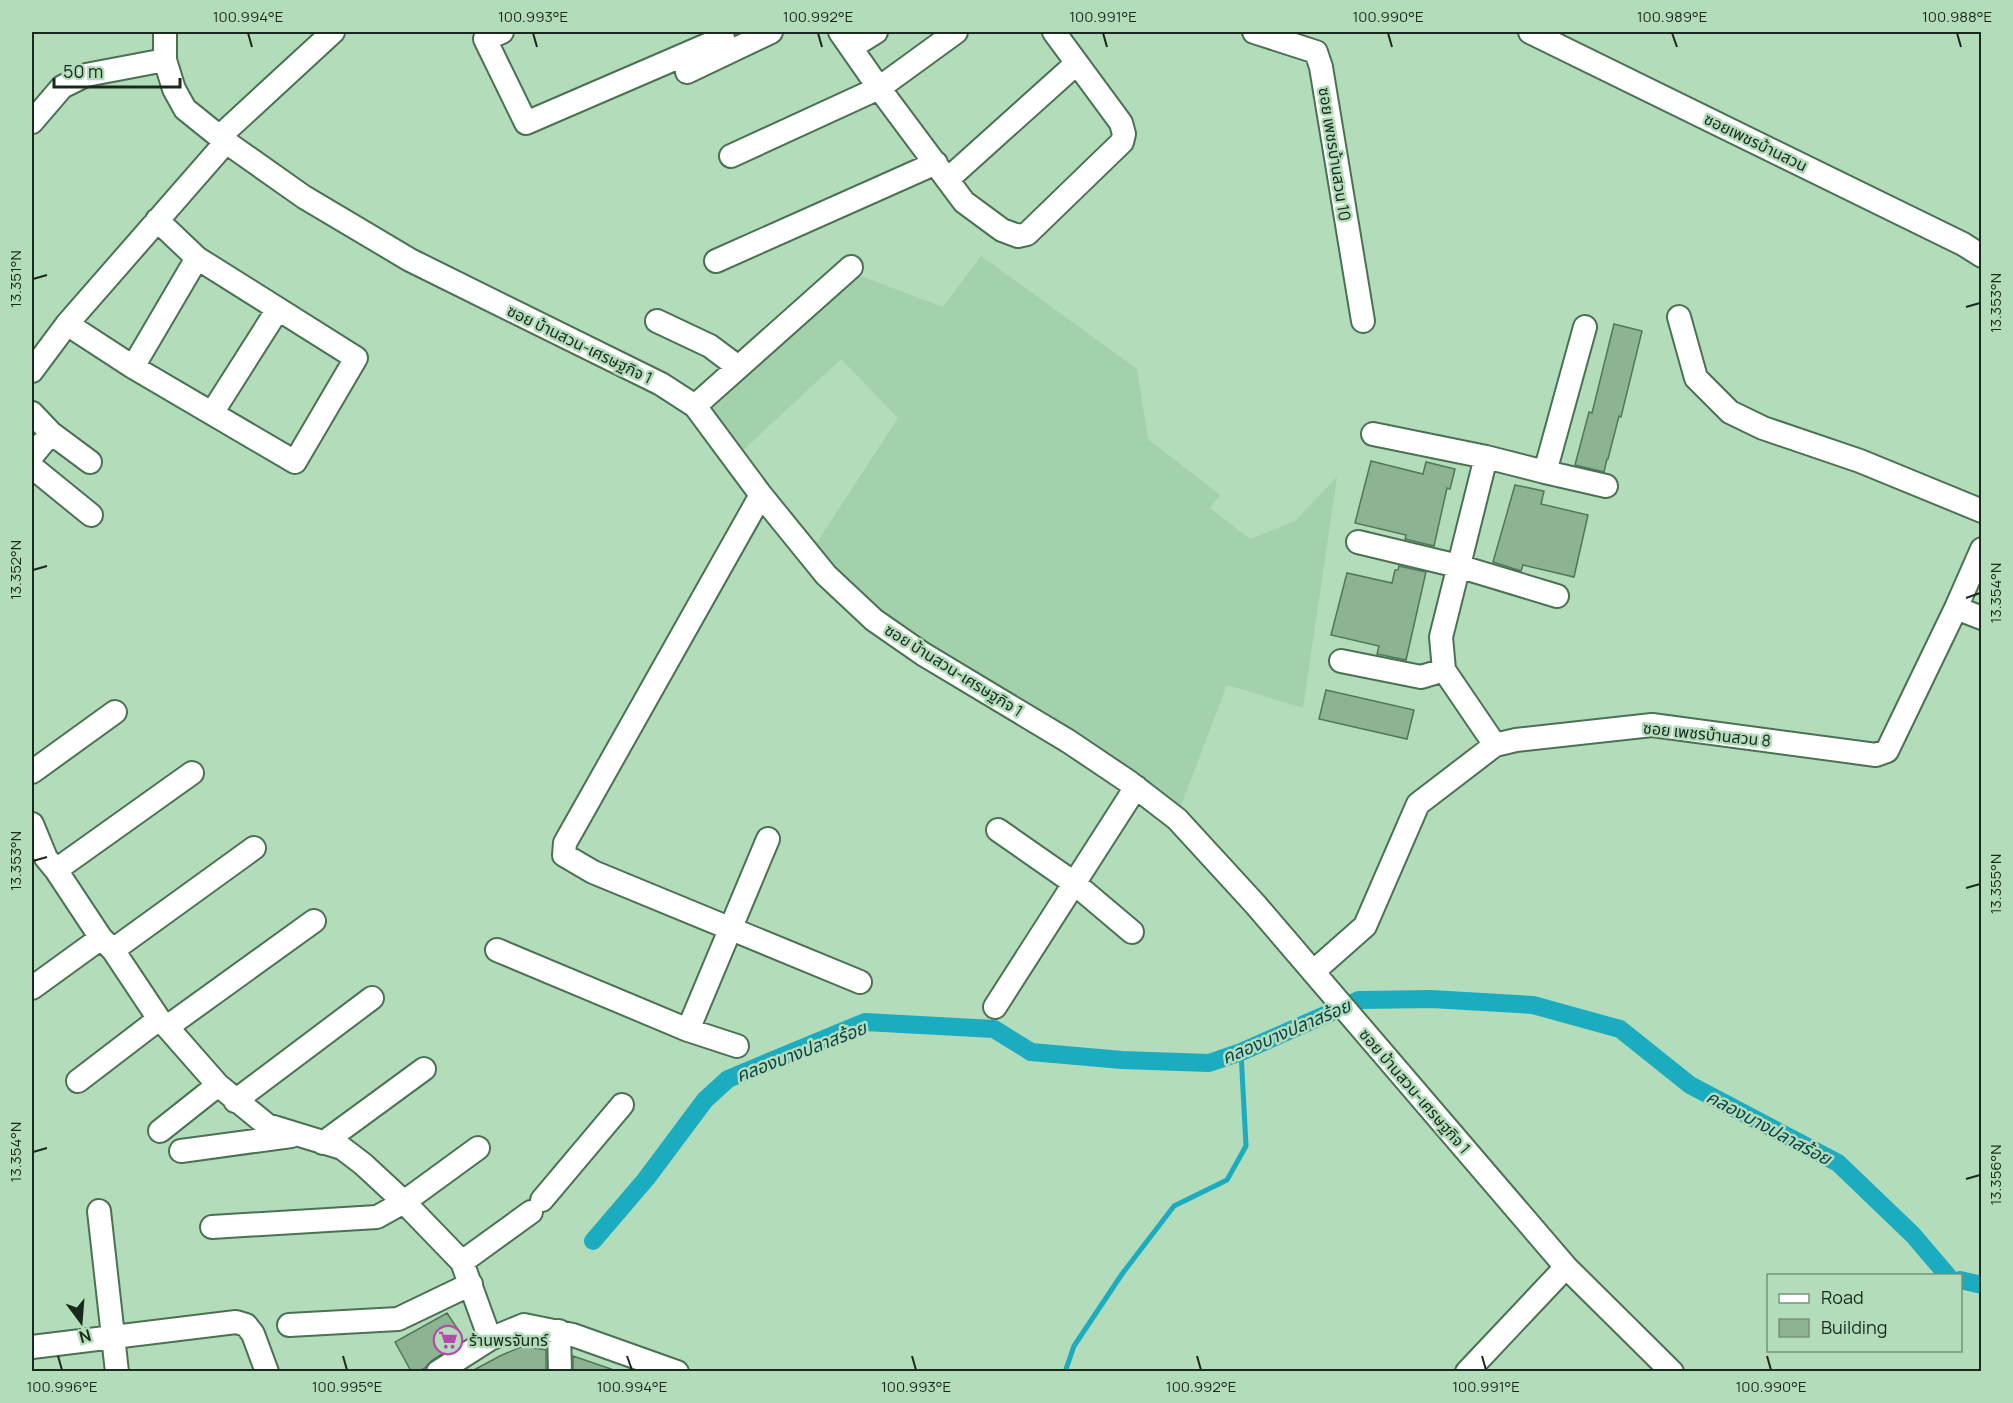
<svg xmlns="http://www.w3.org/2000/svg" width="2013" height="1403" font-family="Manrope,'Noto Sans Thai',sans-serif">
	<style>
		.built { fill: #a2d1ab }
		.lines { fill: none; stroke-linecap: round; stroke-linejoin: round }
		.stream { stroke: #1bacc0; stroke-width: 5 }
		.canal { stroke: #1bacc0; stroke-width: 18 }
		.building { fill: #8cb393; stroke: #517759; stroke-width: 1.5 }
		.minor-casing { stroke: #4b7153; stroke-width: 26 }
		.minor { stroke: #fff; stroke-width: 22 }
		.ticks { fill: none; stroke: #1a291d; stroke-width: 2 }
		.labels { text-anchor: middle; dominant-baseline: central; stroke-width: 5; stroke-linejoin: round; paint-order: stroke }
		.street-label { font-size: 16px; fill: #1a291d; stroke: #b3dcba }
		.poi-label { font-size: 16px; fill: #1a291d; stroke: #b3dcba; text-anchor: start }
		.water-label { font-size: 18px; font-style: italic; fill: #09444d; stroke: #b3dcba }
		.neatline { fill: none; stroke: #1a291d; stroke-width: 2 }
		.ticks-label { font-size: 15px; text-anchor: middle; fill: #1a291d }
	</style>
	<rect width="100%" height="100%" fill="#b3dcba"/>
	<path class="built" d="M981 256 1137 369 1148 439 1220 495 1210 508 1250 539 1295 521 1337 477 1303 708 1227 685 1178 813 881 616 814 547 898 418 841 359 740 453 709 412 858 275 943 307Z"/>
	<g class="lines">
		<path class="stream" d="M1065 1372 1074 1346 1122 1274 1174 1206 1227 1180 1246 1146 1241 1052"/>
		<path class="canal" d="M593 1241 646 1179 705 1100 728 1079 865 1022 994 1029 1031 1052 1122 1060 1209 1063 1241 1052 1359 1000 1431 999 1533 1005 1620 1029 1690 1085 1838 1163 1913 1235 1948 1276
			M1960 1280 1982 1285"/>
	</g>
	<path class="building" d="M1614 324 1642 331 1621 417 1619 416 1608 459H1607L1604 472 1575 465 1589 412 1592 413Z
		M1371 461 1423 474 1426 462 1455 469 1450 489 1447 488 1434 546 1405 539 1406 535 1355 523Z
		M1515 485 1544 491 1541 504 1588 515 1574 577 1523 565 1521 571 1493 562Z
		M1399 566 1426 572 1406 660 1377 654 1379 646 1331 635 1347 573 1392 583 1395 570H1398Z
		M1326 690 1414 710 1407 739 1319 719Z
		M447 1313 459 1331 462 1341 431 1361 425 1368 419 1371H411L395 1342Z
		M523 1346 546 1350V1371H472L500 1356Z
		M573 1356 611 1369 610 1371H573Z"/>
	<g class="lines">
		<g class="minor-casing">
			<path id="minor" d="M165 32V60L174 89 185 109 226 142 304 197 410 260 661 384 695 406 761 495 826 575 874 620 923 654 1068 741 1129 782 1177 819 1255 904 1566 1267 1672 1372
				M502 32 485 39 526 123 723 38 720 32
				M840 32 879 88 964 202 1002 230 1018 236 1027 234 1122 142 1124 134 1121 123 1054 32
				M1254 32 1316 52 1321 67 1363 321
				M1530 32 1963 244 1982 256
				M852 47 876 32
				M687 72 771 32
				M32 122 62 87 86 75 165 60
				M219 137 333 32
				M731 156 879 88 956 32
				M948 179 1077 63
				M716 261 936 163
				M1679 317 1696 378 1730 412 1763 428 1860 461 1982 511
				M657 321 710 346 738 367
				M67 324 133 367 295 462 356 358 197 258 157 220
				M133 367 197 258
				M32 371 67 324 226 142
				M695 406 851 267
				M32 413 51 433 90 462
				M212 413 278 309
				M1373 434 1486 457
				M32 456 51 433
				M32 467 91 515
				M1545 472 1606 486
				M761 495 565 843 564 855 593 872 860 982
				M1358 542 1458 566 1557 596
				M1956 608 1982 618
				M1341 661 1421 677 1444 670 1495 745
				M1444 670 1441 637 1486 457 1545 472 1585 327
				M32 772 115 712
				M32 824 46 858 56 870 101 938 113 950 159 1019 167 1027 218 1085 267 1125 342 1148 363 1164 404 1202 462 1262 490 1339
				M998 830 1074 883 1132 932
				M56 870 192 773
				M113 950 254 848
				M497 950 688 1030 737 1046
				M1313 972 1365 926 1418 804 1495 745 1516 740 1652 725 1876 755 1887 751 1956 608 1982 549
				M32 988 101 938
				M995 1007 1136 787
				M167 1027 314 921
				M688 1030 768 839
				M78 1081 159 1019
				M235 1101 372 998
				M160 1131 218 1085
				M323 1143 424 1069
				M181 1151 291 1136
				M542 1200 622 1105
				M99 1211 117 1372
				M212 1227 377 1217 404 1202 478 1148
				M462 1262 531 1212
				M289 1325 398 1319 471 1284
				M559 1331 560 1372
				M32 1347 236 1322 246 1325 253 1334 267 1372
				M438 1372 490 1339 524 1325 573 1335 677 1372
				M1467 1372 1566 1267"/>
		</g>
		<use href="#minor" class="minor"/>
	</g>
	<path class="ticks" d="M248 33 252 47M533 33 537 47M818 33 822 47M1103 33 1107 47M1388 33 1392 47M1672 33 1677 47M1957 33 1961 47M33 279 47 275M1966 307 1980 303M33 570 47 566M1966 598 1980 593M33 861 47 857M1966 888 1980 884M33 1152 47 1148M1966 1179 1980 1175M58 1356 62 1370M343 1356 347 1370M627 1356 632 1370M912 1356 916 1370M1197 1356 1201 1370M1482 1356 1486 1370M1767 1356 1771 1370"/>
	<defs>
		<g id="supermarket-ring" transform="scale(1.5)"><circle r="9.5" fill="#b3dcba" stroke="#b44bad" stroke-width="1.5"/><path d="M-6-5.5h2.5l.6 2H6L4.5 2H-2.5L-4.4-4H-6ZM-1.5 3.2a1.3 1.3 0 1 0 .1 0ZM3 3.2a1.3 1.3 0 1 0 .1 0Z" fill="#b44bad"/></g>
	</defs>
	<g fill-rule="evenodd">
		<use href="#supermarket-ring" x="448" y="1340"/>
	</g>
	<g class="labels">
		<g class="street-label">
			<text transform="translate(1756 142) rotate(26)">ซอยเพชรบ้านสวน</text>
			<text transform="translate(1335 154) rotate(81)">ซอย เพชรบ้านสวน 10</text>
			<text transform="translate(580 344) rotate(26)">ซอย บ้านสวน-เศรษฐกิจ 1</text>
			<text transform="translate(954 670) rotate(32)">ซอย บ้านสวน-เศรษฐกิจ 1</text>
			<text transform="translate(1707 734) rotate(6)">ซอย เพชรบ้านสวน 8</text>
			<text transform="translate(1415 1091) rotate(49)">ซอย บ้านสวน-เศรษฐกิจ 1</text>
		</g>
		<g class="poi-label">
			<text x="469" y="1340">ร้านพรจันทร์</text>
		</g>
		<g class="water-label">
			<text transform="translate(1286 1031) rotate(-23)">คลองบางปลาสร้อย</text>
			<text transform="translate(801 1051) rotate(-21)">คลองบางปลาสร้อย</text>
			<text transform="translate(1769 1127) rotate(28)">คลองบางปลาสร้อย</text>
		</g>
	</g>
	<rect width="2013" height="1403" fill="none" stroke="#b3dcba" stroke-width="66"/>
	<rect x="1767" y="1274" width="195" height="78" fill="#b3dcba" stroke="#76947b" stroke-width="1.5"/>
	<rect x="1779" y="1294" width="30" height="9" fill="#ffffff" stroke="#76947b" stroke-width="1.5"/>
	<text x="1821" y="1304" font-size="18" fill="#1a291d">Road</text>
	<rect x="1779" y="1319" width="30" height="18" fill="#8cb393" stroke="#76947b" stroke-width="1.5"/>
	<text x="1821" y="1334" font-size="18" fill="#1a291d">Building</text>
	<g transform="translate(81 1322) rotate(164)" stroke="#b3dcba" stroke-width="4.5" paint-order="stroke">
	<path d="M0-4.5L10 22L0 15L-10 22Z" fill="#1a291d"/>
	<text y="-9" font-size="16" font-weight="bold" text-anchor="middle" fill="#1a291d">N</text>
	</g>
	<path d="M54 78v9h126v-9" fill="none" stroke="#1a291d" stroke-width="3"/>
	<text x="63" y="78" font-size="18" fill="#1a291d" stroke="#b3dcba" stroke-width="4.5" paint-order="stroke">50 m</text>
	<rect x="33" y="33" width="1947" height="1337" class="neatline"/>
	<g class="ticks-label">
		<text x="248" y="22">100.994°E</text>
		<text x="533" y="22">100.993°E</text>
		<text x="818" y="22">100.992°E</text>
		<text x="1103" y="22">100.991°E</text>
		<text x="1388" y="22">100.990°E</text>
		<text x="1672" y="22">100.989°E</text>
		<text x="1957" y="22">100.988°E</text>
		<text transform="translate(16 279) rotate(-90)" y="5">13.351°N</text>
		<text transform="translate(1996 303) rotate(-90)" y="5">13.353°N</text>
		<text transform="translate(16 570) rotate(-90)" y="5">13.352°N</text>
		<text transform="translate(1996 593) rotate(-90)" y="5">13.354°N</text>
		<text transform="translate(16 861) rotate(-90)" y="5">13.353°N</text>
		<text transform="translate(1996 884) rotate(-90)" y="5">13.355°N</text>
		<text transform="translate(16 1152) rotate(-90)" y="5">13.354°N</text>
		<text transform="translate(1996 1175) rotate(-90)" y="5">13.356°N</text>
		<text x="62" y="1392">100.996°E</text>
		<text x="347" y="1392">100.995°E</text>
		<text x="632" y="1392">100.994°E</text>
		<text x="916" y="1392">100.993°E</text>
		<text x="1201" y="1392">100.992°E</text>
		<text x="1486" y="1392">100.991°E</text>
		<text x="1771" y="1392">100.990°E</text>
	</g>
</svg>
